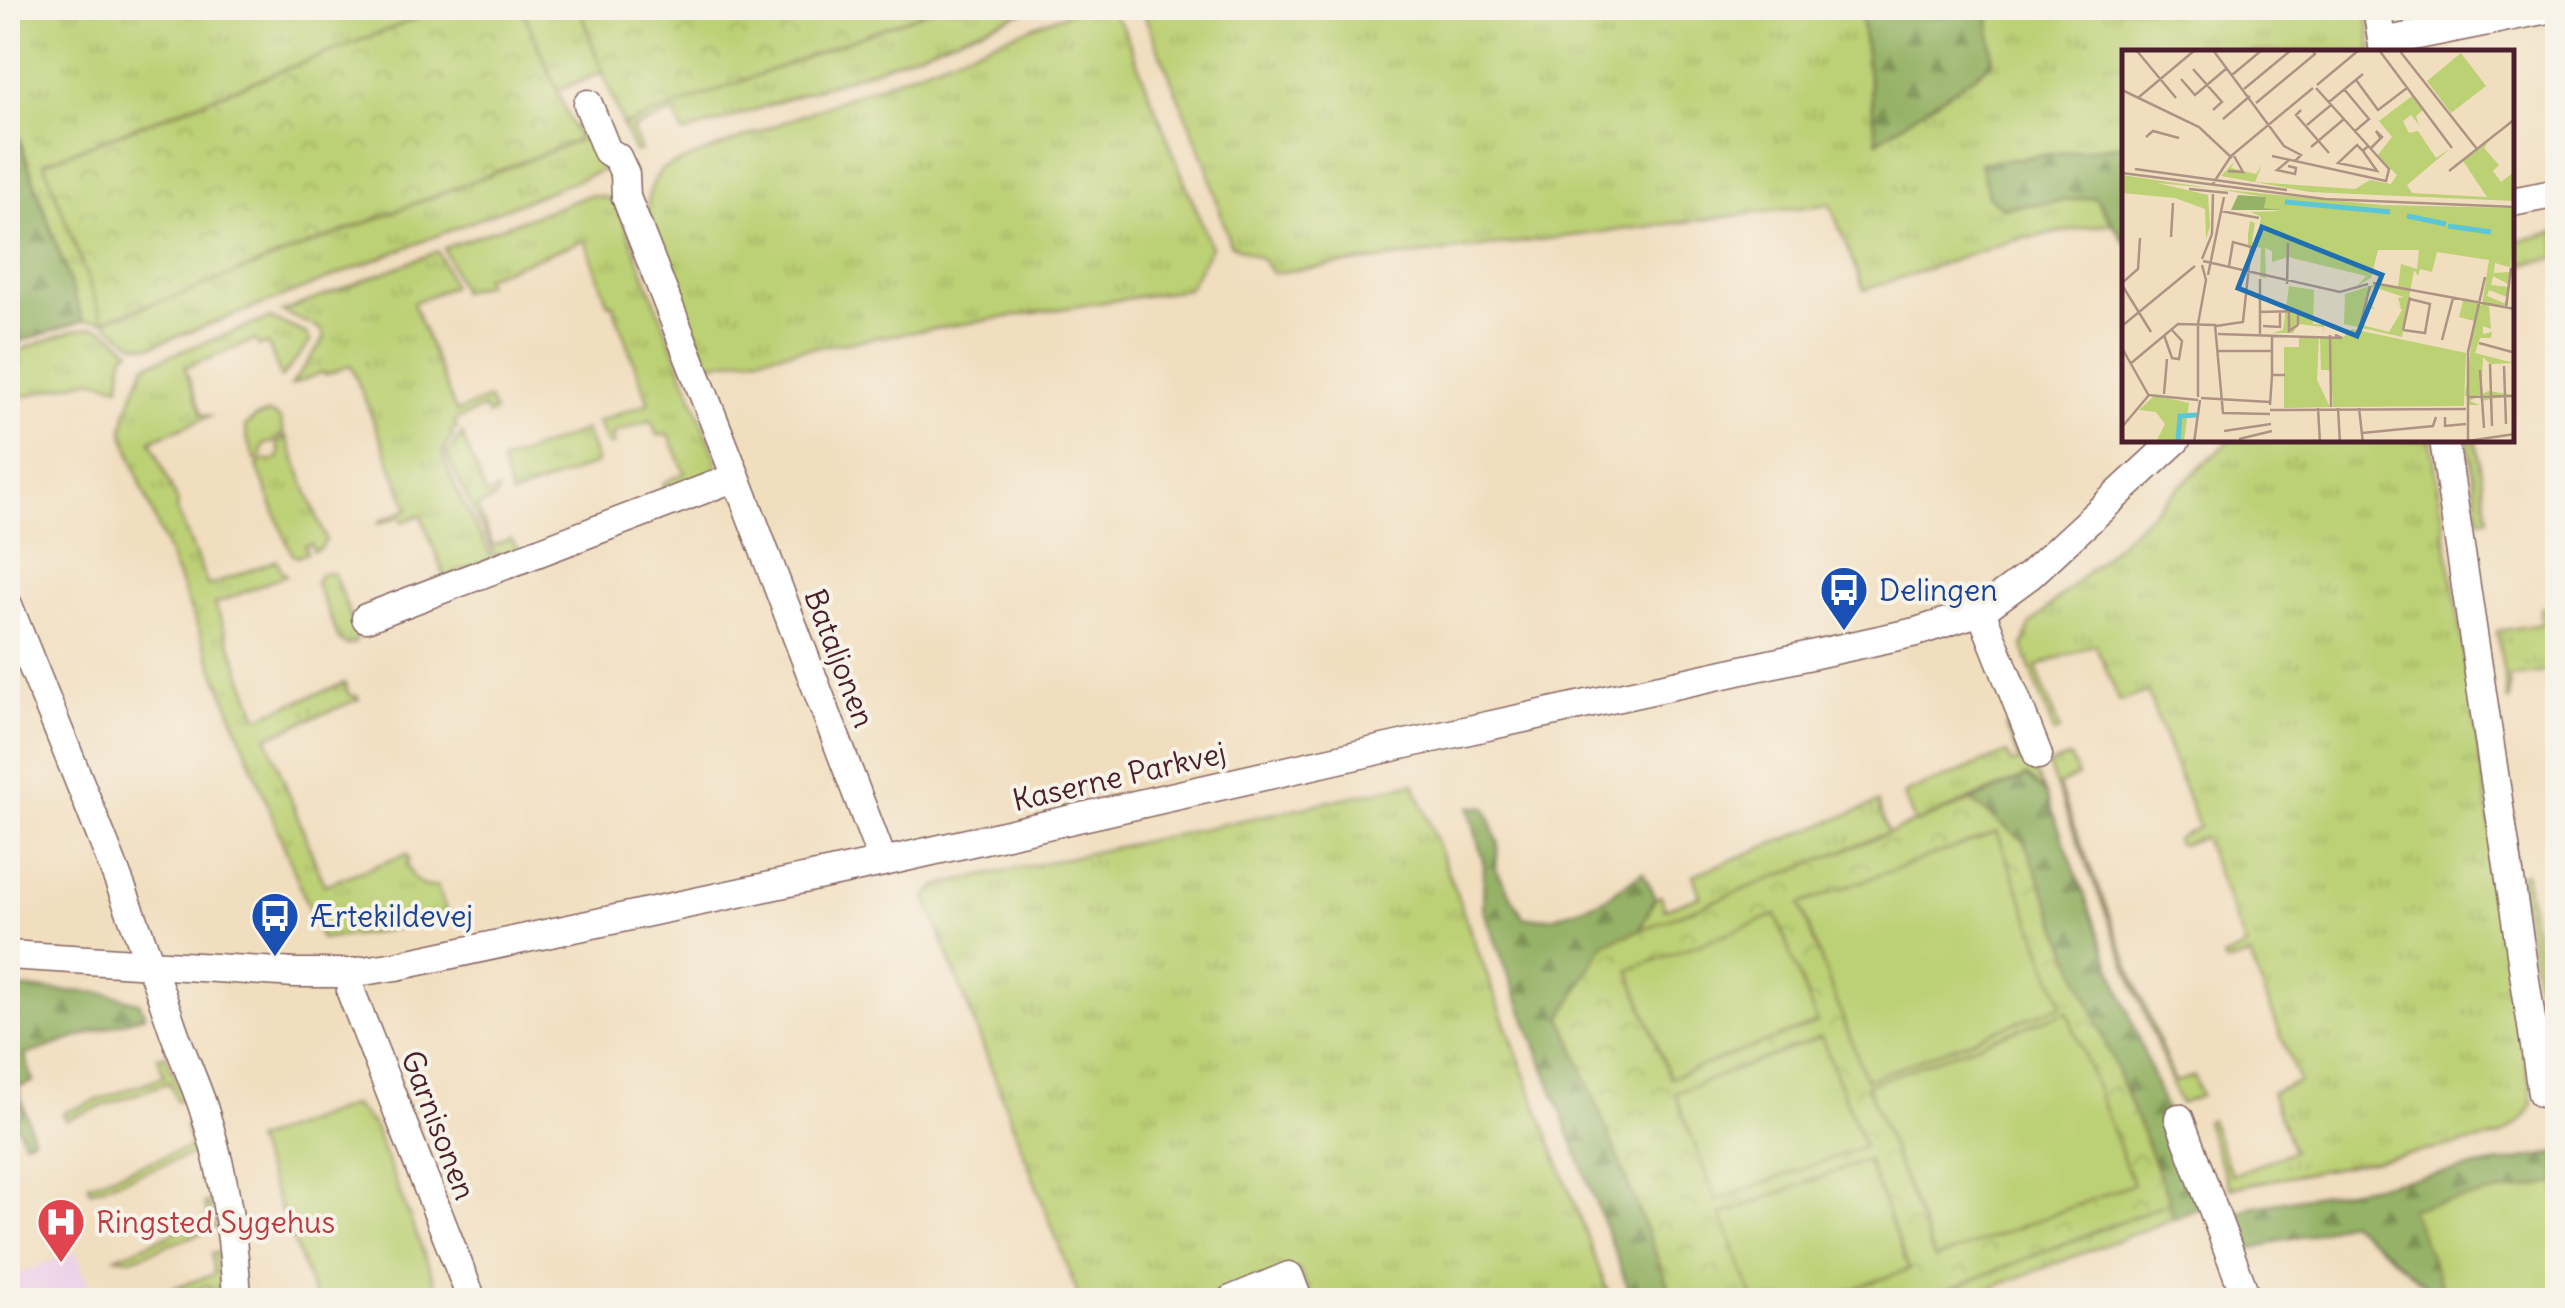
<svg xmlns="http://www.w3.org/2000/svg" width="2565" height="1308" font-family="Delius,sans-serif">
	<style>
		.built { fill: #edd1e9 }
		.grass { fill: url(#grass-tufts); stroke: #837850; stroke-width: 2.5 }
		.forest { fill: url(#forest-firs); stroke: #706848; stroke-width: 2.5 }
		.park { fill: url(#park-crowns); stroke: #837850; stroke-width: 2.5 }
		.garden { fill: #bcd074; stroke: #837850; stroke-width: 2.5 }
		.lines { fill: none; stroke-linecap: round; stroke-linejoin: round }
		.minor-casing { stroke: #84625f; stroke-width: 31 }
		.minor { stroke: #fff; stroke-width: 28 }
		.labels { text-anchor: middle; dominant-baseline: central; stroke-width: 8; stroke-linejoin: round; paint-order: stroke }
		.transit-label { font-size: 30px; fill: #164399; stroke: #f7f3e8; text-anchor: start }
		.street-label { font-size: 30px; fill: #4a1f2b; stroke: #f7f3e8 }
		.health-label { font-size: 30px; fill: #be3a42; stroke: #f7f3e8; text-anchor: start }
		.inset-river { fill: none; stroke: #5bc6d6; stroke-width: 5 }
		.inset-road { fill: none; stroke: #ae9284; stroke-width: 2.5 }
		.view { fill: #1f6fb2; fill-opacity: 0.15; stroke: #1f6fb2; stroke-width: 5 }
		.inset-edge { fill: none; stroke: #4a1f2b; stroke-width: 5 }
	</style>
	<defs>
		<pattern id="grass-tufts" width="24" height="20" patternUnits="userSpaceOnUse" patternTransform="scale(2.5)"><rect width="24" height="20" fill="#bcd074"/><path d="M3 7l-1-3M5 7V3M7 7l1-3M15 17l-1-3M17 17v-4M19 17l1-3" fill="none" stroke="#a3b265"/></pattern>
		<pattern id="forest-firs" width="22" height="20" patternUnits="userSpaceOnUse" patternTransform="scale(2.5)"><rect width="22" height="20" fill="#95b266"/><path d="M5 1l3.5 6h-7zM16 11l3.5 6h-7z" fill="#7c9054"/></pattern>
		<pattern id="park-crowns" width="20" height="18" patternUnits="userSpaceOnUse" patternTransform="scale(2.5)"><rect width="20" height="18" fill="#bcd074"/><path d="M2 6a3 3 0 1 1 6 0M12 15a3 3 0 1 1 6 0" fill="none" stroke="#a3b265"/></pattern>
	</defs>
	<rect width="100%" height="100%" fill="#f7f3e8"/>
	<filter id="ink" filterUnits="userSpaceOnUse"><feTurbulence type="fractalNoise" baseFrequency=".01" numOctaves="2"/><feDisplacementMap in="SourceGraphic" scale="20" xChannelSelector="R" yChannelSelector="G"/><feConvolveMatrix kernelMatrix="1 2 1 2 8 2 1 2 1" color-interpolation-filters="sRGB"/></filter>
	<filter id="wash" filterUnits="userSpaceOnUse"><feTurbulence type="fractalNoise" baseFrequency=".0048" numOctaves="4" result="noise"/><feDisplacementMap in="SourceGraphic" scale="40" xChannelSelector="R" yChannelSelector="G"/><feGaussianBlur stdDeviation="2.25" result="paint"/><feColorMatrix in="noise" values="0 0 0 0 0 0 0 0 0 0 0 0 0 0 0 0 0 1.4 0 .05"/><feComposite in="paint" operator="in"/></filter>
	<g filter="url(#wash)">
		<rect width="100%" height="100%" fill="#f1debf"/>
		<path class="built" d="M76 1252 94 1300H8V1277Z"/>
		<path class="grass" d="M8 8H444L45 162 104 320 185 293 577 141 572 127 579 125 595 158 601 159 607 164 605 169 272 301 152 346C132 347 118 332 103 320L83 321 8 106Z
			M522 8H579L603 72 557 91Z
			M935 8H1034L869 71 684 134 674 113 632 129 641 150 635 152 623 126Z
			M1102 8 1109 11 1123 27 1211 247 1188 289 708 364 648 217C647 197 650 184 662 169L1078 9Z
			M1144 8H2366L2373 52H2125V145L1981 163 2003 208 2095 197 2112 223 2011 241 1864 290 1830 204 1272 273 1263 260 1230 244 1205 161 1145 17Z
			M590 195 604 197 617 204 717 460 716 470 675 490 666 488 663 483 685 473 669 435H657L651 420 612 434 614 444 608 445 597 422 649 403 612 303 608 304 585 240 484 277 486 284 461 292 444 248Z
			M2557 232V258L2513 266V242Z
			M438 251 452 286 413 303 456 412 489 399 494 412 488 415 484 408 454 421 457 429 451 432 453 436C450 440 446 444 444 449 439 465 484 541 493 559L445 577 421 515 403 522 400 516 379 524V521L409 509 351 365 325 375 323 372 291 385 325 338 321 329 282 312Z
			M8 293 22 341 8 347Z
			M270 318 307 334 310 342 281 378 268 344 259 346 255 340 185 368 202 414 210 416 151 440 178 503 177 510 208 586 277 560 282 572 286 575 215 604 258 717 345 683 349 695 357 696 359 699 267 737 324 885 407 854 409 861 406 863C412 878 419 890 437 886L448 916 372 933 321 939 140 482 123 431 126 413 145 365Z
			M94 327 106 330 131 350 123 355 120 386 92 379 9 400 8 370 20 366 17 351 72 331Z
			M270 413 280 419 284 433 274 442 263 445 261 456 256 461 247 439 245 426 256 417Z
			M585 430 597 463 511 496 501 462Z
			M462 434 486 495 498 491 495 499 477 507 493 546 511 539 518 550 496 557 452 467 447 454Z
			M286 436 326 540 321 548 313 551 311 544 305 546 307 553 298 557 293 555 287 543 257 466 264 459 271 462 278 458 280 453 277 444Z
			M2230 440H2431L2533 1102C2528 1119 2513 1127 2499 1137L2230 1188 2205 1122 2210 1119 2232 1175 2293 1151 2271 1093 2299 1082 2250 956 2226 963 2223 958 2246 947 2203 837 2182 845 2178 844 2176 839 2199 827 2147 692 2120 702 2095 644 2036 667 2060 731 2054 733 2023 647 2030 625Z
			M2468 440H2476L2488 518 2480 520Z
			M326 572 334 574 337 582 357 634 355 643 347 645 339 640 316 583 319 575Z
			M2557 604V670L2509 677 2510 701 2508 700 2497 631 2542 624 2541 607Z
			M2006 726 2013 727 2030 770 2035 772 2046 794 2026 776 1915 823 1904 796 1906 793 2007 753 2012 763 2020 762Z
			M2070 757 2078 776 2058 785 2175 1082 2194 1076 2201 1096 2180 1104 2048 765Z
			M1414 783 1611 1300H1311L1298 1269 1217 1300H1080L926 897 937 886Z
			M1878 803 1888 833 1639 931 1655 898 1661 896 1665 909 1700 896 1693 875Z
			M2525 872 2546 993 2538 990 2519 876Z
			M166 1055 183 1098 177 1101 169 1082 65 1120 63 1113 164 1076 158 1057Z
			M191 1125 203 1171H202L194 1154 90 1191 88 1184 191 1147 185 1127Z
			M209 1201 215 1228 131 1259 116 1257 209 1218 204 1204Z
			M2170 1202 2173 1219 1959 1300H1921Z
			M217 1252 222 1300H215L209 1285 167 1300H140L214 1274 211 1253Z"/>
		<path class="forest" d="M1860 8H1988L1993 63 1877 141Z
			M8 106 83 321 22 341 8 293Z
			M2125 145V242L2095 197 2003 208 1989 198 1980 163Z
			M2027 776 2046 794 2202 1206 2173 1219 2170 1202 2024 841 1971 801Z
			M1469 807H1486L1498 843 1496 869 1524 918 1555 917 1601 901 1643 872 1655 898 1639 931 1604 944 1562 1017 1674 1300H1633L1483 908 1484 865Z
			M8 988 104 993 139 1002 145 1015 25 1055 33 1082 18 1087 33 1138 24 1141 14 1119 22 1112 8 1068Z
			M2557 1153V1197L2537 1201 2440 1297 2348 1221 2308 1236 2285 1239 2249 1250 2237 1214 2250 1207Z"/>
		<path class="park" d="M444 8H522L578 140 185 293 103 320 44 163Z
			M579 8H935L623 126Z
			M1971 801 2024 841 2170 1202 1921 1300H1674L1562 1017 1604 944Z"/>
		<path class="garden" d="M1997 832 2063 1005 1866 1080 1800 904Z
			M1776 915 1817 1023 1670 1078 1629 970Z
			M2067 1011 2133 1184 1935 1259 1867 1085Z
			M1821 1037 1864 1146 1716 1201 1675 1093Z
			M353 1105 373 1125 442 1300H316L254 1141Z
			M1867 1160 1909 1269 1823 1300H1754L1721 1215Z
			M2557 1183V1300H2448L2410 1208Z"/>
	</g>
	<g filter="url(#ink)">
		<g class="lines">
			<g class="minor-casing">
				<path id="minor" d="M2377 8 2384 52
					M2383 42 2553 8
					M588 104 607 151 617 157 625 174 626 197 736 477 883 862
					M2512 202 2558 193
					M2444 440 2542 1093
					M8 605C64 746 124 885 173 1029 182 1055 194 1080 203 1107 223 1168 234 1236 237 1300
					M1981 611 2038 755
					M366 618 736 477
					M8 955 296 973H350L396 966 883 862 1410 743 1916 632 1981 611 2030 575 2176 440
					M350 973 351 992 472 1300
					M2179 1118 2247 1300
					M1231 1300 1289 1276 1298 1300"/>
			</g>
			<use href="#minor" class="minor"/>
		</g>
	</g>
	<defs>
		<g id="bus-pin" transform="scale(2.5)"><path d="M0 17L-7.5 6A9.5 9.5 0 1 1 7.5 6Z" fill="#1a4fb4" stroke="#f7f3e8"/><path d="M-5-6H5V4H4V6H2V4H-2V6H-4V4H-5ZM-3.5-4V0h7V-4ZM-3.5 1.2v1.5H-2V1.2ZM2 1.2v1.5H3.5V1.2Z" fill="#fff"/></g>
		<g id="hospital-pin" transform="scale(2.5)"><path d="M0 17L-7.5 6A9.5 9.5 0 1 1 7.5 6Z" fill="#e0444e" stroke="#f7f3e8"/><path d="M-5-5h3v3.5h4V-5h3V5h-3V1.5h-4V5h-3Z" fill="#fff"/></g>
	</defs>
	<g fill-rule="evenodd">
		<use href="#bus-pin" x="1844" y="590"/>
		<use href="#bus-pin" x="275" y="916"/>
		<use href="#hospital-pin" x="61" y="1222"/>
	</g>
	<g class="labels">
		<g class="transit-label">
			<text x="1879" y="590">Delingen</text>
			<text x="310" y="916">Ærtekildevej</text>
		</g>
		<g class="street-label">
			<text transform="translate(840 658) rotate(69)">Bataljonen</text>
			<text transform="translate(1119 776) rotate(-13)">Kaserne Parkvej</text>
			<text transform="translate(439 1125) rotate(69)">Garnisonen</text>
		</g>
		<g class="health-label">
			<text x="96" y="1222">Ringsted Sygehus</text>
		</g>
	</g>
	<g transform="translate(2122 50)">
		<rect width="392" height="392" fill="#f1debf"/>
		<path d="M339 3 364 36 329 63 305 31ZM290 46 301 60 294 66 297 75 289 65 281 71 287 83 296 81 314 108 329 98 285 135 290 143 365 147 341 111 366 92 362 98 377 115 371 121 379 132 392 122V151L188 142 99 126 113 111 109 118 134 124 140 115 133 132 233 139 248 130 269 134 275 125 255 106 270 87 257 71ZM0 125 87 138 35 133 86 145 88 176 84 189 83 159 53 148 0 143ZM95 139 260 155 392 158 386 255 367 256 369 279 361 276V284L370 282 369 288H358L353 303 392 313 368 314 361 307 359 345 366 341 392 345 359 351 357 345 348 351 358 355H346L347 348 351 347 343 346 352 271 337 267 341 251 333 247 360 255 367 210 315 202 310 222 298 219 296 226 292 220 280 287 222 274 223 244 254 234 276 237 279 214 295 219 297 200H256L249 228 235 236 244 226 166 207 150 212V201L143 198 144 228 138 227 139 198 126 195V184L128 171 133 173 130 192 134 194 139 167 129 162 158 161 142 158 143 147ZM373 213 390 218 386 250 382 253 365 246 367 240 385 247 386 237 369 235 371 226 386 234 388 222 372 223ZM251 237 282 247 276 248 279 258 273 251 280 260 267 282 240 275 242 256 253 259 244 250ZM167 236 192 240 191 274 219 275 202 274V283L201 277 176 274 171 283H151L161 280Z" fill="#bcd074" fill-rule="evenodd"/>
		<path d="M116 145 144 147 142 158 159 160H109Z" fill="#95b266"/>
		<path d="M177 286 197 287 195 330 208 357 162 358V297H177ZM33 345 67 353 62 392H34L43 374 34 362 17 360Z" fill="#bcd074"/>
		<path d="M230 279 344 303 342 356 211 357 209 320H199L198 288 221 287Z" fill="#bcd074"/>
		<path class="inset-river" d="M163 152 268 162M285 166 324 174M326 176 369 182M56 391 58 366 75 365"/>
		<path class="inset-road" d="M91 0 162 96 179 105 173 111M257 0 330 98M277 0 355 99M15 1 54 48M71 19 100 52 91 60M110 25 140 0M59 29 73 45 105 18M234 30 256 60 285 38M195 35 237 0M122 39 168 1M222 39 247 69 233 81M0 40 77 77 110 108M17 47 73 0M207 52 241 24M134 53 193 4 190 0M179 60 174 65 207 103M101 69 128 46M185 75 209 55M24 87 31 81 57 88M189 97 222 69M248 99 260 87 254 81 259 89M241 101 255 121 216 113 235 95 241 101 246 96M109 106 191 38M150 106 264 131 267 119 194 38M166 116 174 118 173 124 155 120 167 110M13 119 165 140M106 121 121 122 112 106M327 121 393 69M0 123 203 149 393 157M90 135 109 106M67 139 106 143M99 161 137 168M49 187 51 153M80 209 90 184 91 144M81 211 218 242 246 234M86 225 102 147M0 233 16 219 18 188M251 233 393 259M165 234 166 193M0 235 29 282M384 257 389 218M167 261V281L176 275M138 262 176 261V275M0 276 73 216M94 276 121 272 129 197 111 192 107 216M141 276 158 277V263M238 276 248 236M281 280 303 283 308 254 288 249M281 280 288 247M96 284 220 288 213 285M138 284V229M42 285 50 308 57 309 60 291 49 279M208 285 209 357M150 286V325H163M320 290 331 248M357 293 390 302M0 298 27 346M96 301H150M8 314 56 274 93 275 101 363 148 364M368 314 370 376M382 316 384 374M358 320 362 378M42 344 45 309M76 347V274L84 230 80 215M346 347 393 346M79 348 148 352M148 355 150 325M196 358 198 393M216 358 218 393M237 358 241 393M148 360 344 359M323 367V376L344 374M0 377 27 345 76 350M102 381 149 374M240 383 311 376 314 367M117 389 150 381M346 391V302L363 227M72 393 78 350M332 393 393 384"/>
		<path class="view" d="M140 177 260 225 235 286 116 238Z"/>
		<rect width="392" height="392" class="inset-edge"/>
	</g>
	<rect width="2565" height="1308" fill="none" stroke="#f7f3e8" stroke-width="40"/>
</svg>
